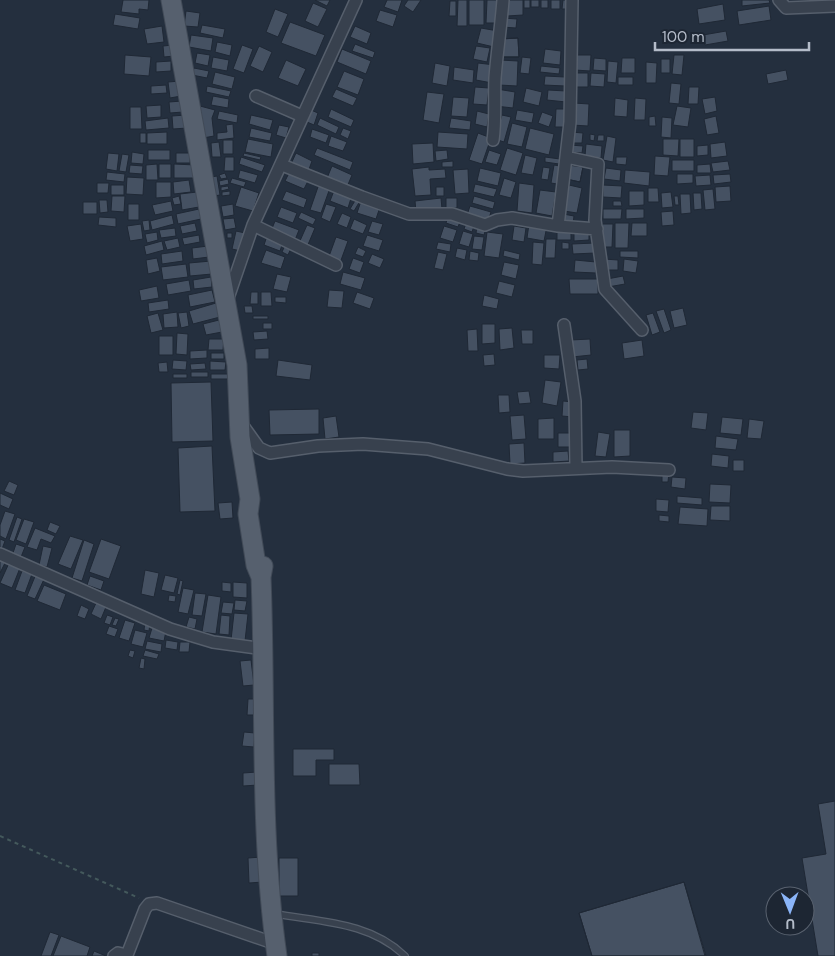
<svg xmlns="http://www.w3.org/2000/svg" width="835" height="956" font-family="'DM Sans',sans-serif">
	<style>
		.building { fill: #455162; stroke: #1f2835 }
		.lines { fill: none; stroke-linecap: round; stroke-linejoin: round }
		.lane-casing { stroke: #565f6c; stroke-width: 8 }
		.street-casing { stroke: #565f6c; stroke-width: 14 }
		.primary-casing { stroke: #414a57; stroke-width: 21 }
		.path { stroke: #44595c; stroke-width: 2; stroke-dasharray: 4 4; stroke-linecap: butt }
		.lane { stroke: #38414e; stroke-width: 5.5 }
		.street { stroke: #38414e; stroke-width: 11 }
		.primary { stroke: #56606e; stroke-width: 19 }
	</style>
	<rect width="100%" height="100%" fill="#242f3e"/>
	<path class="building" d="M123 0H149L148 10 139 9V14L121 12Z
		M315 0H330L327 6Z
		M387 0H402L398 12 384 7Z
		M408 0H421L413 12 404 6Z
		M458 0H467V26H457Z
		M469 0H484V25H469Z
		M487 0H499L498 23H486Z
		M507 0H523V15L507 16Z
		M524 0H530V8H524Z
		M531 0H539V7H531Z
		M541 0H548V8H541Z
		M551 0H560V9H551Z
		M563 0H571L570 9H562Z
		M742 0H769L770 3 742 6Z
		M450 1H456V16H449Z
		M313 3 327 9 318 27 305 21Z
		M723 4 725 20 699 24 697 9Z
		M769 6 771 20 739 25 737 11Z
		M275 9 288 14 278 37 266 32Z
		M380 10 397 15 393 27 376 21Z
		M186 11 200 13 198 27 184 26Z
		M115 14 140 18 138 29 113 25Z
		M503 18 517 19 516 28 502 27Z
		M290 22 325 35 316 56 281 43Z
		M202 25 225 29 223 38 200 33Z
		M162 26 164 42 147 44 144 29Z
		M355 26 371 33 367 44 350 37Z
		M481 28 498 31 494 47 477 43Z
		M726 31 728 41 705 45 703 35Z
		M191 35 213 38 211 51 189 47Z
		M518 38 519 57H501L500 39Z
		M518 38 519 57H501L500 39Z
		M217 42 232 45 230 56 215 52Z
		M355 44 375 52 373 58 352 51Z
		M173 45 174 56 164 57 163 46Z
		M242 45 253 49 244 73 233 69Z
		M259 46 272 52 263 72 250 66Z
		M476 46 490 48 487 62 473 59Z
		M342 49 371 61 366 74 337 62Z
		M545 49 561 51 560 65 543 63Z
		M197 53 210 55 208 66 195 63Z
		M125 55 151 57 149 76 124 74Z
		M576 55H591L590 71 575 70Z
		M674 55H684L682 75 672 74Z
		M213 57 229 60 227 71 211 68Z
		M522 57 531 58 529 74 520 73Z
		M594 58 606 59V71L593 70Z
		M622 58H635V73H621Z
		M661 59H670V73H661Z
		M286 60 306 69 298 86 278 78Z
		M500 60 518 61 517 86 499 85Z
		M171 61V71L156 72V62Z
		M608 61 618 62 616 83 607 82Z
		M646 62 657 63 656 83H646Z
		M435 63 450 66 447 86 432 83Z
		M478 63 495 65 492 83 476 80Z
		M541 66 560 68 559 74 540 72Z
		M454 67 474 70 473 83 453 80Z
		M194 68 209 71 207 78 192 75Z
		M786 70 788 80 768 84 766 74Z
		M344 71 364 79 358 95 337 87Z
		M215 72 235 77 232 89 212 84Z
		M574 73H588V87H573Z
		M591 73 605 74 604 87 590 86Z
		M545 76 565 77V86L544 85Z
		M618 77H633V85H618Z
		M180 81 181 96 170 98 168 82Z
		M671 83 681 84 679 104 669 103Z
		M166 85 167 93 151 94V86Z
		M207 86 231 91 229 97 206 92Z
		M475 87 489 88 487 105 473 104Z
		M689 87H699L698 104H688Z
		M526 88 542 92 539 106 523 102Z
		M336 89 357 98 353 106 332 97Z
		M497 89 515 92 513 108 495 106Z
		M548 90 566 91V102L547 100Z
		M427 92 444 94 439 123 423 120Z
		M213 96 229 99 228 108 211 105Z
		M453 97 469 98 467 117 451 116Z
		M715 97 717 111 705 114 702 99Z
		M615 98 628 100 627 117 614 116Z
		M635 98 646 99 645 120H634Z
		M182 101 183 112 170 113 169 102Z
		M574 103 589 104 588 126 572 125Z
		M161 105V117L147 118 146 106Z
		M200 106 215 110 212 118 214 136 203 138 198 115Z
		M677 106 691 108 688 127 673 125Z
		M130 107H141L142 129H130Z
		M331 109 354 120 351 127 328 117Z
		M556 109H567L566 127H555Z
		M311 110 318 113 314 125 307 122Z
		M517 110 534 113 532 123 515 120Z
		M219 111 238 115 237 123 217 119Z
		M477 111 489 114 487 127 475 124Z
		M542 112 553 116 549 127 538 123Z
		M186 115 187 128 173 129 172 116Z
		M251 115 273 120 270 130 249 124Z
		M502 115 511 117 504 142 495 139Z
		M655 116 656 126H649V117Z
		M716 116 719 133 707 135 704 119Z
		M662 117 672 118 671 138 661 137Z
		M168 118 169 128 146 130 145 121Z
		M320 118 339 127 336 134 317 125Z
		M451 118 471 121 470 130 449 128Z
		M512 123 527 127 522 147 507 144Z
		M233 124 234 138 217 140V133L227 132 226 125Z
		M279 125 289 127 286 138 276 135Z
		M251 128 272 133 270 141 249 137Z
		M343 128 351 131 348 139 340 135Z
		M530 128 554 134 549 155 525 149Z
		M312 129 329 135 326 143 310 137Z
		M167 132V144H147V133Z
		M438 132 468 134 467 149 437 147Z
		M571 132 583 133 582 143H571Z
		M140 133H146V143H140Z
		M478 133 491 138 482 164 469 160Z
		M590 134 595 135 594 141 590 140Z
		M598 135H604V141H597Z
		M331 136 347 142 343 151 328 146Z
		M607 136 616 138 613 162 603 160Z
		M248 139 273 144 271 157 245 152Z
		M663 139H679L678 156 663 155Z
		M680 139H694V157H680Z
		M223 140H233V154H223Z
		M219 142 221 157H212L211 143Z
		M725 142 727 156 711 158 710 144Z
		M433 143 434 162 413 164 412 144Z
		M586 144 602 146 601 158 585 156Z
		M570 145 583 146 582 153 569 152Z
		M708 145V155L697 156V146Z
		M317 148 353 162 350 170 314 155Z
		M507 148 523 153 516 175 500 170Z
		M148 150H170V160H148Z
		M447 150 448 159 436 161 435 151Z
		M489 150 501 154 497 165 485 162Z
		M132 152 144 154 143 164 131 163Z
		M108 153 119 154 117 171 106 169Z
		M176 153H190V163H176Z
		M244 153 261 157 260 160 243 156Z
		M296 153 312 161 308 172 291 164Z
		M122 154 129 155 126 172 119 171Z
		M525 155 537 158 533 175 521 173Z
		M655 156 670 157 668 176 654 175Z
		M225 157H234V171H224Z
		M241 157 265 165 262 172 239 164Z
		M545 157 560 159 559 164 545 162Z
		M616 157H627L626 165 616 164Z
		M672 160H694V171H672Z
		M453 161V167H442V162Z
		M728 161 730 170 713 172 711 163Z
		M157 164 158 180H146V165Z
		M159 164H171V178H159Z
		M174 164 195 165V178H174Z
		M568 164 583 167 580 182 566 179Z
		M710 164 711 173H697V165Z
		M130 165 143 166 142 174 129 173Z
		M554 165 560 166 557 184 551 183Z
		M568 165 583 167 580 182 566 179Z
		M332 166 352 175 347 187 327 178Z
		M429 167V170L445 169 446 178 430 179 431 195 415 196 412 169Z
		M543 167 550 168 548 180 541 179Z
		M480 168 501 173 498 186 477 181Z
		M606 168 621 170 620 181 604 179Z
		M468 169 469 193 455 194 453 170Z
		M240 170 258 175 255 183 238 178Z
		M625 170 650 172 649 186 624 183Z
		M290 171 309 179 304 189 285 181Z
		M107 172 125 174 124 182 106 180Z
		M225 173 227 178 221 179 219 175Z
		M677 174H693V183L677 184Z
		M730 174 731 182 714 184 713 175Z
		M710 175 711 185 696 186 695 176Z
		M217 176 220 195 214 196 211 177Z
		M127 177 144 178 143 195 126 194Z
		M232 178 246 182 244 187 230 183Z
		M504 178 516 182 511 198 499 195Z
		M228 179 229 184 220 186 219 181Z
		M189 180 191 192 174 194 173 182Z
		M156 182H171V197L156 198Z
		M97 183H109L108 193H97Z
		M519 183 534 185 532 213 517 211Z
		M319 184 330 188 321 213 310 210Z
		M475 184 497 189 494 197 473 192Z
		M111 185H124V195H111Z
		M569 185 582 188 577 213 564 211Z
		M603 185 622 186 621 198 603 197Z
		M228 186 229 189 221 191V187Z
		M730 186 731 201 716 202 715 187Z
		M241 187 259 193 253 211 235 206Z
		M436 187H444V196H436Z
		M335 188 352 195 348 208 330 201Z
		M648 188H658L659 202H648Z
		M713 189 715 209 705 210 703 190Z
		M540 190 556 192 552 216 536 213Z
		M230 191V195L222 196V192Z
		M286 191 307 199 304 208 282 200Z
		M629 191H644V205L629 206Z
		M197 192 199 207 182 210 180 194Z
		M671 192 673 207 662 208 661 193Z
		M693 193H701L702 209 694 210Z
		M680 194H690L691 213 681 214Z
		M112 196H125L124 212 111 211Z
		M179 196 181 204 174 205 172 198Z
		M474 196 495 202 493 209 472 203Z
		M674 196H678L679 205H675Z
		M441 198 442 209 416 212 415 201Z
		M446 198H457V208H446Z
		M356 199 360 201 354 211 350 209Z
		M99 200H107L108 212 100 213Z
		M171 201 173 211 155 215 152 205Z
		M361 201 380 207 376 219 357 213Z
		M613 201H621L622 206H613Z
		M83 202H97V214H83Z
		M128 204H139V220H128Z
		M233 204 234 215 223 217 221 206Z
		M326 204 336 207 330 222 321 218Z
		M470 206 491 212 488 221 467 215Z
		M281 207 297 213 293 223 277 217Z
		M199 209 201 219 178 224 176 214Z
		M603 209H622L621 219H603Z
		M626 209H644V218L626 219Z
		M673 211 674 225 662 226 661 212Z
		M301 212 316 219 313 225 298 218Z
		M342 213 351 217 347 228 337 224Z
		M563 214 574 216 573 224 561 222Z
		M172 215 174 224 152 230 150 221Z
		M448 216 461 219 458 227 446 223Z
		M99 217 116 218V227L98 225Z
		M234 218 236 228 225 230 223 219Z
		M354 219 367 225 363 234 350 229Z
		M149 220 150 230 144 231 142 221Z
		M275 221 299 230 295 240 271 231Z
		M372 221 383 224 379 235 368 232Z
		M195 223 197 231 182 234 180 226Z
		M466 223 474 226 472 232 464 229Z
		M615 223H629L628 248H615Z
		M632 223H647V236H631Z
		M141 224 143 239 130 241 127 226Z
		M529 224 547 226 544 241 527 238Z
		M602 224H613L612 247H602Z
		M307 225 315 228 307 247 299 243Z
		M444 226 457 230 453 242 440 238Z
		M477 226 486 228 484 235 476 233Z
		M514 226 526 228 524 242 512 240Z
		M175 228 176 236 161 238 159 230Z
		M236 231 245 233 241 251 232 249Z
		M463 231 473 234 469 247 459 244Z
		M557 231H571V240H557Z
		M589 231V240L574 241V232Z
		M157 232 158 240 147 243 145 234Z
		M487 232 503 234 499 258 484 256Z
		M227 233H232V238H227Z
		M199 235 200 242 184 245 182 238Z
		M367 235 383 240 379 251 363 246Z
		M267 236 283 242 280 251 264 245Z
		M474 236 484 237 482 250 472 249Z
		M336 237 348 241 340 263 328 259Z
		M178 238 180 247 167 250 164 241Z
		M546 239H556L555 258H545Z
		M162 241 164 250 146 255 144 246Z
		M438 242 451 244 450 252 436 249Z
		M533 242 544 243 542 265 532 264Z
		M562 242 569 243V249H562Z
		M286 243 292 246 288 255 282 252Z
		M595 243V253L573 254 572 244Z
		M208 246 209 257 193 259 192 248Z
		M358 247 366 251 363 257 355 254Z
		M457 248 467 250 465 260 455 257Z
		M266 250 285 257 281 269 261 263Z
		M504 250 520 254 519 260 503 256Z
		M182 251 183 261 162 264 161 254Z
		M470 251 479 253 478 261 469 260Z
		M620 251H638V258L620 257Z
		M438 252 447 254 443 270 434 268Z
		M372 254 384 259 380 268 368 263Z
		M157 258 160 271 148 274 146 260Z
		M353 258 364 262 360 273 349 269Z
		M604 259 618 260V270H603Z
		M624 259 638 261 636 273 623 271Z
		M575 260 596 262V273L574 272Z
		M211 261 212 274 190 276 189 263Z
		M504 262 519 265 516 279 501 275Z
		M186 264 188 277 163 280 161 267Z
		M343 272 365 278 361 290 340 284Z
		M277 274 291 277 287 292 273 289Z
		M623 276 625 284 608 287 607 279Z
		M211 277 212 287 194 289 193 280Z
		M569 279H598V294H570Z
		M189 280 191 291 168 295 166 284Z
		M499 281 515 285 512 297 496 293Z
		M157 286 159 298 141 301 139 290Z
		M212 290 215 302 190 307 188 295Z
		M329 290 344 291 342 308 327 307Z
		M251 292H258V304H250Z
		M261 292H271L272 306H261Z
		M357 292 374 298 370 309 353 303Z
		M484 295 499 299 497 309 482 306Z
		M275 297H286V303L275 302Z
		M168 300 169 309 149 312 148 303Z
		M216 303 220 317 193 324 189 311Z
		M244 306H252L253 313H245Z
		M683 308 687 325 674 328 670 311Z
		M664 309 671 330 664 333 656 311Z
		M177 312 178 327 164 328 163 314Z
		M187 312 189 326 181 328 178 313Z
		M158 313 163 330 151 333 147 316Z
		M653 313 660 332 652 335 646 315Z
		M253 316H268V319H253Z
		M219 320 222 332 206 335 203 324Z
		M263 323H272V329H263Z
		M482 324H495V343L482 344Z
		M512 328 514 348 500 350 499 329Z
		M477 329 478 351H468L467 330Z
		M521 330H533V344H522Z
		M267 331 268 339 254 340 253 332Z
		M177 333 188 334 187 355 176 354Z
		M159 336H173V355H159Z
		M209 339H224L223 350H208Z
		M590 339 591 355 572 357 571 340Z
		M642 340 644 356 624 359 622 343Z
		M269 348V359H255V349Z
		M207 350V358L190 359V351Z
		M211 353H224V359H211Z
		M494 354 495 365 484 366 483 355Z
		M544 355H560L559 369 544 368Z
		M587 359 588 369 578 370 577 360Z
		M173 360 187 361 186 370 172 369Z
		M278 360 312 365 310 380 276 376Z
		M210 361 226 362 225 370H210Z
		M167 362 168 372H159L158 363Z
		M205 363 206 369 191 370 190 364Z
		M191 372H208V377H191Z
		M173 374H187V378H173Z
		M211 374H228V379H211Z
		M545 380 561 382 557 406 542 403Z
		M211 382 213 441 172 442 171 383Z
		M529 391 531 403 519 404 517 392Z
		M498 395H509L510 412 499 413Z
		M563 401 573 402V417L562 416Z
		M319 409V434L270 435 269 410Z
		M693 412 708 413 706 430 691 428Z
		M524 415 526 439 512 440 510 416Z
		M336 416 339 437 325 439 323 418Z
		M722 417 743 419 741 435 720 433Z
		M554 418V439H538V419Z
		M749 419 764 421 761 439 747 438Z
		M614 430H630V456L614 457Z
		M598 432 610 434 606 457 595 456Z
		M558 433H573V447H558Z
		M716 436 738 439 736 450 715 448Z
		M524 443 525 463 510 464 509 444Z
		M212 446 215 511 180 512 178 448Z
		M568 451 569 461 553 462V452Z
		M712 454 729 456 728 468 711 466Z
		M733 460H744V471H733Z
		M662 472H669L668 482H662Z
		M672 477 686 478 685 489 671 487Z
		M9 481 18 485 14 495 4 491Z
		M710 484 731 485 730 503 709 502Z
		M0 493 13 499 9 509 0 505Z
		M677 496 702 498V505L677 503Z
		M656 499 669 500 668 512 656 511Z
		M232 502 233 518 220 519 218 503Z
		M711 506H730V521L710 520Z
		M680 507 708 509 707 526 678 524Z
		M5 511 15 514 6 539 0 536V525Z
		M659 515 669 516V522L659 521Z
		M17 517 22 519 14 542 9 540Z
		M24 519 34 522 26 544 16 540Z
		M50 522 60 526 56 534 47 530Z
		M35 528 55 536 51 543 41 539 37 550 27 547Z
		M70 536 83 540 71 569 58 564Z
		M0 539 5 541 2 549 0 548Z
		M101 539 121 546 109 579 89 572Z
		M84 540 94 544 82 581 72 578Z
		M16 544 25 547 21 557 13 553Z
		M43 546 52 548 47 567 39 565Z
		M0 558 6 561 0 573Z
		M9 563 20 568 12 588 0 583Z
		M145 570 159 573 154 597 141 594Z
		M22 571 32 574 25 593 15 590Z
		M36 574 45 577 35 599 27 596Z
		M165 575 178 578 174 593 161 590Z
		M90 576 104 581 101 590 87 585Z
		M180 580 183 581 180 595 177 594Z
		M222 582 231 583V592L222 591Z
		M233 582 247 583V598L233 597Z
		M44 585 66 594 60 610 37 601Z
		M183 588 194 590 188 614 178 612Z
		M195 593 206 594 202 616 192 615Z
		M169 595 176 596 175 602 168 601Z
		M208 595 221 597 216 634 202 632Z
		M235 600 247 601 245 611 234 610Z
		M223 602 234 603 232 614 221 613Z
		M96 603 106 607 101 619 91 614Z
		M81 605 89 609 85 619 77 616Z
		M234 613 248 614 245 641 231 640Z
		M107 615 113 617 110 625 104 623Z
		M221 615 230 616 229 635 219 634Z
		M189 617 197 619 195 629 186 627Z
		M115 618 119 619 116 626 112 625Z
		M125 620 135 623 129 641 119 638Z
		M145 622 150 623 149 631 144 630Z
		M109 626 118 629 115 637 106 634Z
		M152 628 166 631 164 641 149 638Z
		M135 630 147 633 143 647 131 644Z
		M166 640 178 642 177 650 165 648Z
		M147 641 162 644 161 652 145 649Z
		M180 642H190L189 652H179Z
		M130 650 135 651 133 658 128 656Z
		M145 650 159 654 157 659 143 656Z
		M141 658 145 659 144 669 139 668Z
		M251 660 254 685 243 686 240 661Z
		M248 699H259L258 715H247Z
		M244 732 255 733 254 747 242 746Z
		M293 749H334V760H316V776H293Z
		M329 764H359L360 785H329Z
		M257 772 258 785 243 786V773Z
		M835 801V956H818L802 858 826 854 818 804Z
		M262 857 263 882 249 883 248 858Z
		M279 858H298V896H279Z
		M684 882 706 956H592L579 913Z
		M684 882 705 956H592L579 913Z
		M50 932 59 935 51 956H41Z
		M61 936 90 947 87 956H53Z
		M94 951 106 956H92Z
		M312 953H319V956H312Z"/>
	<g class="lines">
		<g class="lane-casing">
			<path id="lane" d="M276 914C321 922 370 922 405 956"/>
		</g>
		<g class="street-casing">
			<path id="street" d="M779 0 786 8 835 6
				M256 96 302 116
				M493 140C496 120 494 99 495 78 497 52 501 26 503 0
				M566 157 598 164 595 220 605 289 642 330
				M282 165 362 197 409 214H452L485 225 497 220 512 218 558 226 570 122 572 0
				M253 225 336 265
				M558 226 597 229
				M228 298 253 225 356 0
				M564 325 575 401 576 468
				M241 423 259 448 270 453 318 446 363 444 428 449 507 469 523 471 612 467 669 470
				M0 554 170 629 213 642 264 649
				M114 956 118 953 127 955 145 909 149 904 157 903 276 944"/>
		</g>
		<g class="primary-casing">
			<path id="primary" d="M171 0 237 365 240 437 250 499 248 514 256 565 261 577
				M263 566 261 577C266 703 259 830 277 956"/>
		</g>
		<path class="path" d="M0 836 139 898"/>
		<use href="#lane" class="lane"/>
		<use href="#street" class="street"/>
		<use href="#primary" class="primary"/>
	</g>
	<g transform="translate(790 911) rotate(179)"><circle r="24" fill="#1d2633" stroke="#59626f"/>
	<path d="M0-4L9 19L0 12L-9 19Z" fill="#8ab4f8"/>
	<text y="-8" font-size="14" font-weight="bold" text-anchor="middle" fill="#b4bcc9">U</text>
	</g>
	<path d="M655 42v8h154v-8" fill="none" stroke="#b4bcc9" stroke-width="2.5"/>
	<text x="662" y="42" font-size="15" fill="#b4bcc9" stroke="#1d2633" stroke-width="4" paint-order="stroke">100 m</text>
</svg>
